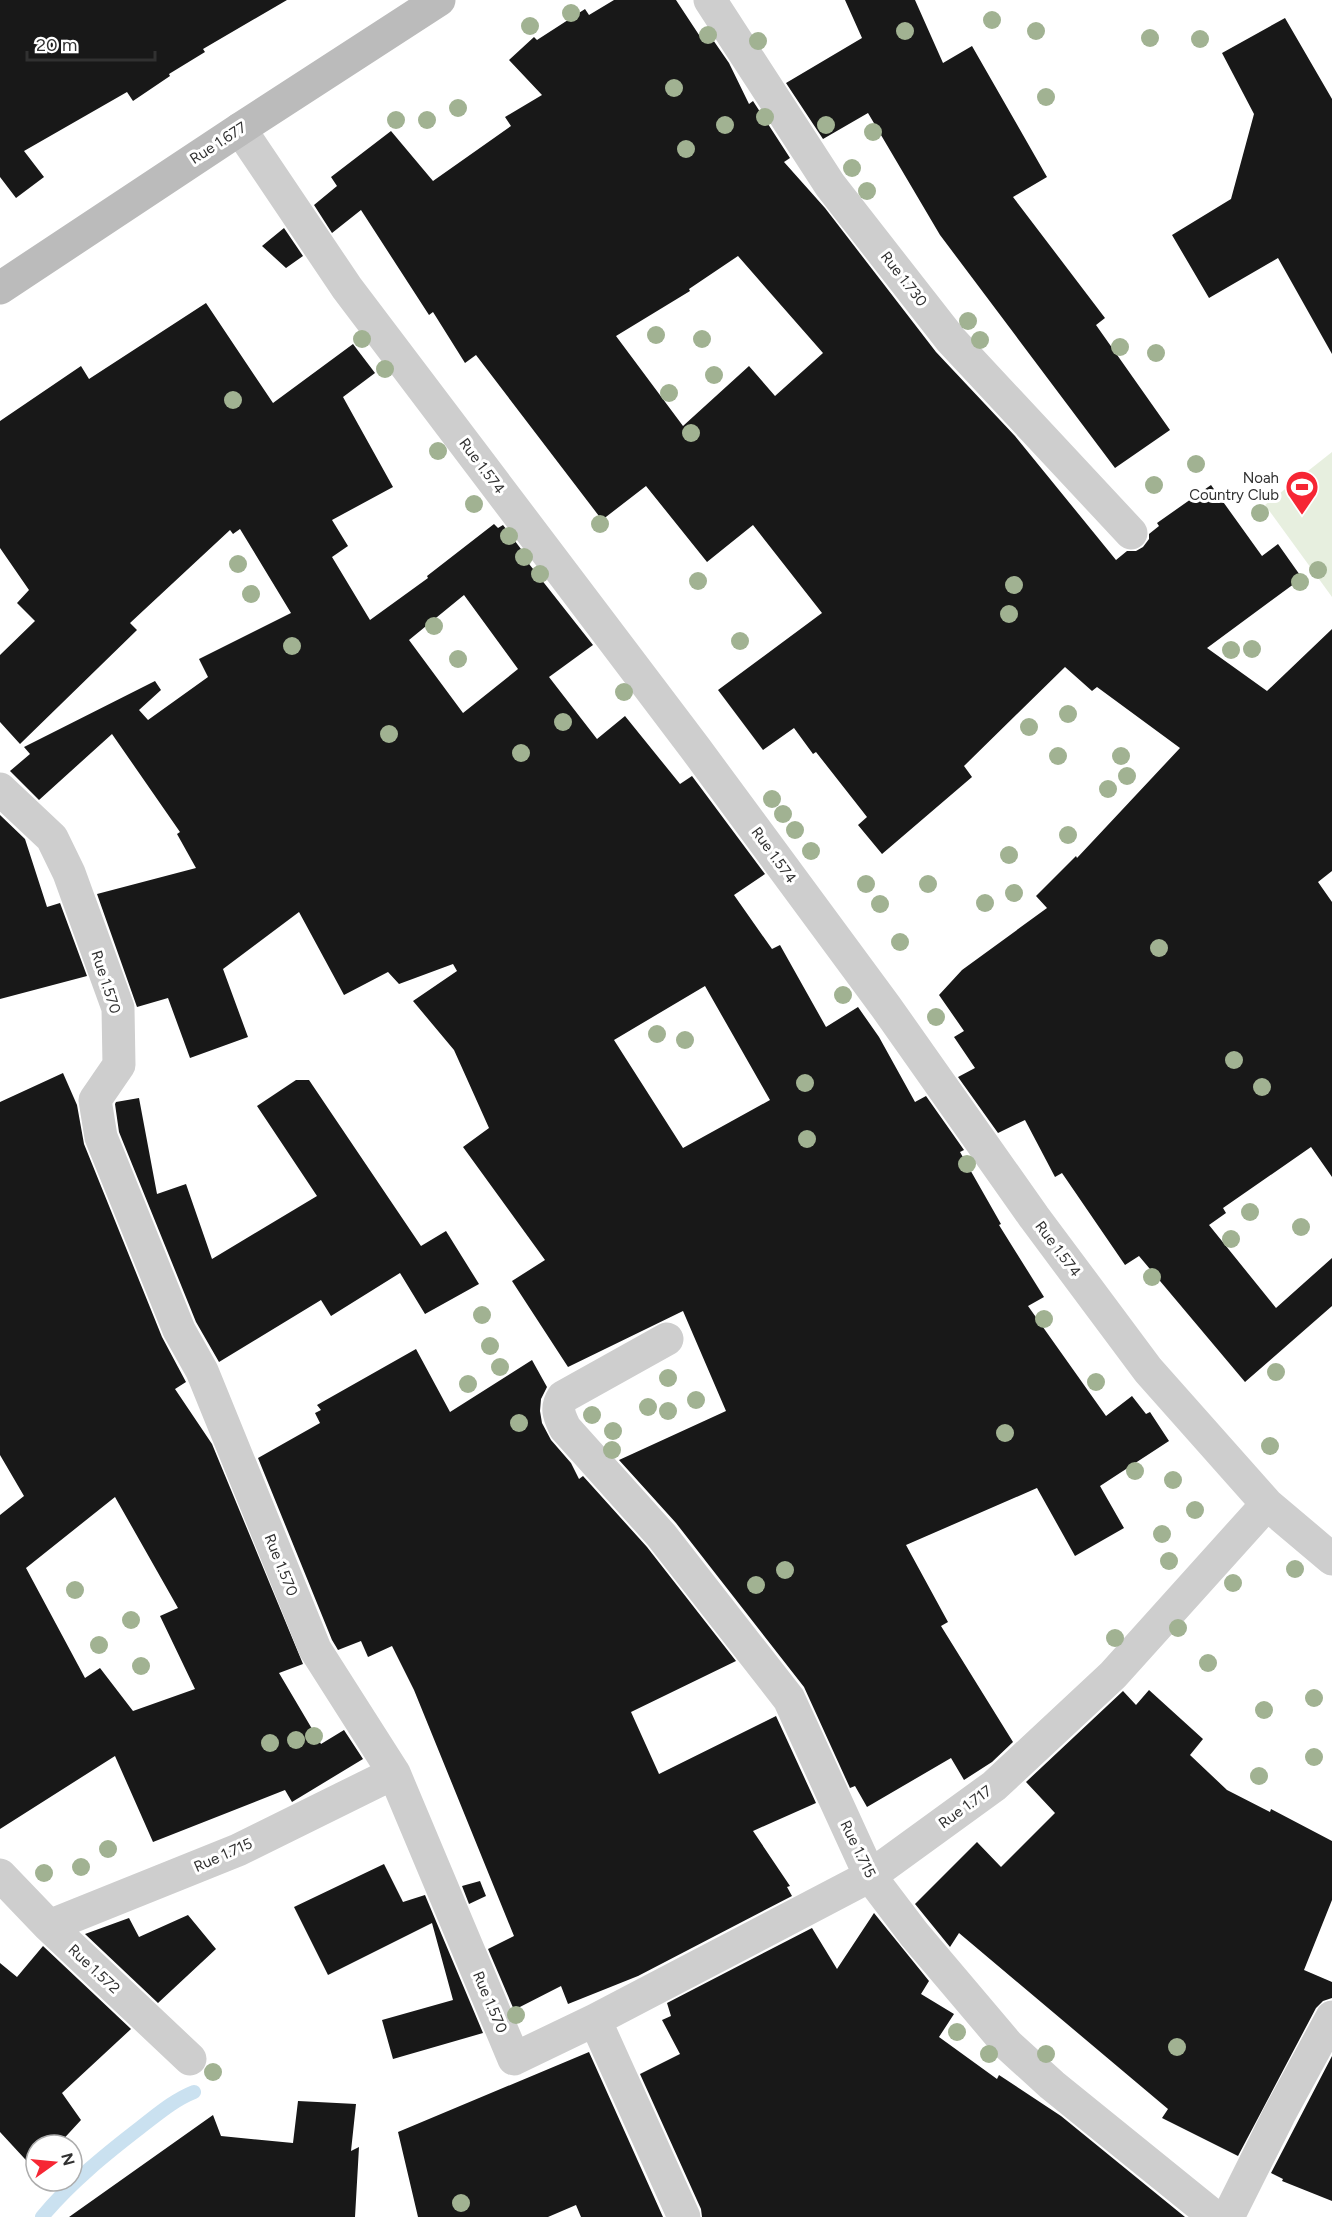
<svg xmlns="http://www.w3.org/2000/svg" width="1332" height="2217" font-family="Figtree,sans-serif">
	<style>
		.park { fill: #e7efdf }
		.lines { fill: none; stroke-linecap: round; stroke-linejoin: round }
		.stream { stroke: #cae1f0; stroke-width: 14 }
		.building { fill: #181818; fill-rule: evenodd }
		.street { stroke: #cecece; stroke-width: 33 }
		.secondary { stroke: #bbb; stroke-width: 33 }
		.tree { fill: #a1b292 }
		.labels { text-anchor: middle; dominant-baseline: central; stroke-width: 6; stroke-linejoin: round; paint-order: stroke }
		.street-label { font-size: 15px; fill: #313131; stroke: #fff }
		.poi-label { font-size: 15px; fill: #313131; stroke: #fff; text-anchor: end }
	</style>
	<rect width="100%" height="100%" fill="#fff"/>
	<path class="park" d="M1332 452V597L1265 505Z"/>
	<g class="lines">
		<path class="stream" d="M42 2217C70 2183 106 2154 141 2127 158 2114 174 2100 194 2092"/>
	</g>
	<path class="building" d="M0 0H287L203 49 205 52 169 74 170 76 133 101 127 92 24 151 44 177 16 198 0 177Z
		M614 0H676L703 41 711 37 729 63 749 104 753 101 790 158 784 162 825 208 936 352 1015 436 1116 560 1127 551H1136L1143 547 1149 539V534L1159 526 1157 523 1211 485 1262 556 1278 544 1302 578 1207 648 1267 691 1332 629V871L1318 882 1332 902V1177L1311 1147 1223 1208 1226 1213 1209 1225 1276 1308 1332 1258V1306L1245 1382 1139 1256 1125 1265 1062 1173 1055 1177 1025 1120 998 1133 958 1077 975 1068 954 1037 964 1031 939 995 962 970 1047 908 1036 896 1076 856 1077 858 1180 748 1097 687 1092 691 1065 667 964 766 972 777 882 854 858 825 867 817 816 752 813 754 794 728 763 750 718 690 822 613 753 525 707 562 646 486 602 520 476 355 465 363 433 312 429 315 361 210 332 233 314 205 337 186 331 177 391 131 433 181 511 126 505 117 542 95 509 60 534 37 537 40 585 9 589 15ZM738 256 823 353 775 396 749 366 683 426 616 336 690 291 689 289Z
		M845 0H915L943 63 972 46 1047 177 1013 197 1105 318 1096 325 1170 430 1115 468 940 235 868 113 823 139 786 83 862 38Z
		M1285 18 1332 99V354L1278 258 1209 298 1172 235 1231 199 1254 114 1222 53Z
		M284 228 303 256 286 268 262 246Z
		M206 303 273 403 353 344 375 373 343 397 393 487 332 520 348 546 332 557 370 620 428 578 427 576 494 524 498 528 503 525 524 553 522 555 593 645 549 677 597 739 625 716 680 784 692 776 765 874 734 895 772 949 780 945 826 1027 858 1007 879 1037 915 1102 926 1096 964 1150 960 1152 1001 1224 999 1225 1044 1297 1028 1306 1106 1416 1132 1396 1146 1414 1150 1412 1169 1441 1100 1486 1124 1528 1075 1556 1037 1488 906 1545 948 1622 941 1626 1013 1742 992 1762 964 1780 951 1758 867 1807 855 1786 850 1788 804 1687 676 1523 619 1460 726 1411 683 1311 568 1367 512 1281 545 1260 463 1147 489 1128 454 1050 413 1001 457 971 453 964 399 984 388 972 344 995 299 912 223 969 248 1037 190 1058 168 998 137 1007 97 894 196 868 177 834 180 832 112 734 39 800 10 771 30 754 24 747 155 681 161 690 139 710 148 720 208 677 199 659 291 613 240 529 233 534 230 530 130 623 137 630 20 744 0 722V655L35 621 17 603 29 590 0 548V421L81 366 89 379ZM464 595 518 669 463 713 409 640ZM705 986 770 1100 683 1148 614 1040Z
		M0 815 25 839 47 907 60 903 87 976 0 999Z
		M63 1073 77 1105 84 1144 162 1337 186 1382 175 1389 212 1444 303 1664 279 1673 321 1744 344 1730 363 1759 292 1802 285 1790 153 1842 115 1756 0 1829V1515L24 1496 0 1455V1102ZM115 1497 178 1608 160 1616 195 1689 133 1711 100 1668 85 1678 26 1568Z
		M296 1080H309L421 1246 446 1231 479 1284 425 1314 400 1273 331 1316 321 1300 219 1362 196 1322 119 1132 115 1104 116 1102 139 1098 157 1194 186 1184 212 1259 317 1196 257 1106Z
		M416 1349 450 1412 532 1360 547 1387 541 1399 540 1411 542 1423 551 1440 571 1463 579 1479 583 1476 647 1547 736 1661 631 1712 659 1774 776 1716 816 1803 753 1831 790 1886 787 1887 792 1896 638 1976 568 2004 561 1986 514 2010 488 1949 514 1936 414 1690 392 1646 368 1657 361 1641 338 1650 332 1640 258 1458 320 1423 315 1413 321 1410 317 1405Z
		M1149 1690 1203 1739 1190 1755 1227 1790 1270 1812 1271 1809 1332 1841V1900L1304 1970 1332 1982V1998L1323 2001 1316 2008 1238 2156 1162 2118 1168 2109 959 1933 950 1947 915 1904 977 1842 1001 1867 1055 1813 1026 1782 1123 1691 1136 1705Z
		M384 1864 403 1902 425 1895 483 2033 393 2059 382 2020 453 2000 432 1923 328 1975 294 1907Z
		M480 1881 486 1896 469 1904 462 1886Z
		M874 1913 929 1981 921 1994 954 2014 939 2037 997 2079 999 2075 1061 2116 1185 2217H702L701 2209 640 2074 680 2054 662 2020 671 2016 667 2003 812 1928 837 1969Z
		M188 1915 216 1949 158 2003 85 1934 129 1918 139 1937Z
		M43 1946 131 2029 62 2093 81 2120 58 2145H36V2171L0 2132V1963L17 1977Z
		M589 2052 663 2217H581L576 2205 548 2217H418L398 2132Z
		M1332 2056V2201L1282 2181 1283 2179 1271 2173Z
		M298 2101 356 2104 351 2151 359 2147 355 2217H69L213 2115 221 2136 293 2143Z"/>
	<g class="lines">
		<path class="street" d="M710 0 830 185 951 340 1131 533
			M240 129 347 288 695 748 886 1007 1034 1217 1148 1370 1267 1504 1332 1559
			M0 789 52 838 69 873 118 1008 119 1065 95 1100 101 1137 179 1330 202 1371 315 1649 394 1773 514 2059 595 2020 684 2217
			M667 1339 563 1397C555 1409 560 1417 565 1428L661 1535 789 1699 870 1876 914 1934 1008 2045 1052 2085 1215 2217
			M0 1875 49 1926 190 2059
			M49 1926 238 1850 394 1773
			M595 2020 870 1876 994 1786 1113 1675 1267 1504
			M1228 2217 1279 2115 1332 2017"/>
		<path class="secondary" d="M0 288 240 129 439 0"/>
	</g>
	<g class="tree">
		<circle cx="571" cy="13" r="9"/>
		<circle cx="992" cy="20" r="9"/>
		<circle cx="530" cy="26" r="9"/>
		<circle cx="905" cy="31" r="9"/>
		<circle cx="1036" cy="31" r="9"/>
		<circle cx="708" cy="35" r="9"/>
		<circle cx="1150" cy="38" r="9"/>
		<circle cx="1200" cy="39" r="9"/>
		<circle cx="758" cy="41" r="9"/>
		<circle cx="674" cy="88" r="9"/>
		<circle cx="1046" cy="97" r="9"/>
		<circle cx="458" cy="108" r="9"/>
		<circle cx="765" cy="117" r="9"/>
		<circle cx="396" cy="120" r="9"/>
		<circle cx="427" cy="120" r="9"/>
		<circle cx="725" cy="125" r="9"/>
		<circle cx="826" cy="125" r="9"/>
		<circle cx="873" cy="132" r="9"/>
		<circle cx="686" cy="149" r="9"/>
		<circle cx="852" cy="168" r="9"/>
		<circle cx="867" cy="191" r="9"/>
		<circle cx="968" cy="321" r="9"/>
		<circle cx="656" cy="335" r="9"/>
		<circle cx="362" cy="339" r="9"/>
		<circle cx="702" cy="339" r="9"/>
		<circle cx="980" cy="340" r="9"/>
		<circle cx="1120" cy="347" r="9"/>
		<circle cx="1156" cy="353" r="9"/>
		<circle cx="385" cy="369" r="9"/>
		<circle cx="714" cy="375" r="9"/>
		<circle cx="669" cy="393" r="9"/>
		<circle cx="233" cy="400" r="9"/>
		<circle cx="691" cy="433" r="9"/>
		<circle cx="438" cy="451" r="9"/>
		<circle cx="1196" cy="464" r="9"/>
		<circle cx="1154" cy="485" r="9"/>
		<circle cx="1303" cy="488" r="9"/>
		<circle cx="474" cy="504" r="9"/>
		<circle cx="1260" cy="513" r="9"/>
		<circle cx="600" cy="524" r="9"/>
		<circle cx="509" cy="536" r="9"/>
		<circle cx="524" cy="557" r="9"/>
		<circle cx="238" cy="564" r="9"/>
		<circle cx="1318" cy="570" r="9"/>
		<circle cx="540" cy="574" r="9"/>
		<circle cx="698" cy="581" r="9"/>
		<circle cx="1300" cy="582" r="9"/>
		<circle cx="1014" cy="585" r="9"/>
		<circle cx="251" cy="594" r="9"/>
		<circle cx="1009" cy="614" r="9"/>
		<circle cx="434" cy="626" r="9"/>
		<circle cx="740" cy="641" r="9"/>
		<circle cx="292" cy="646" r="9"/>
		<circle cx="1252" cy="649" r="9"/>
		<circle cx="1231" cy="650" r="9"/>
		<circle cx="458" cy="659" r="9"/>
		<circle cx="624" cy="692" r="9"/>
		<circle cx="1068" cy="714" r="9"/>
		<circle cx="563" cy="722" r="9"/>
		<circle cx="1029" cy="727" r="9"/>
		<circle cx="389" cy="734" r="9"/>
		<circle cx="521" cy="753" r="9"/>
		<circle cx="1058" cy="756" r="9"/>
		<circle cx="1121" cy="756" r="9"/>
		<circle cx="1127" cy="776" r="9"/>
		<circle cx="1108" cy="789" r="9"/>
		<circle cx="772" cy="799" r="9"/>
		<circle cx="783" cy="814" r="9"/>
		<circle cx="795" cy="830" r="9"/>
		<circle cx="1068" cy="835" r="9"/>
		<circle cx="811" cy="851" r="9"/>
		<circle cx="1009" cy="855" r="9"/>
		<circle cx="866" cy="884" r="9"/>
		<circle cx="928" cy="884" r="9"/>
		<circle cx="1014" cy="893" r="9"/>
		<circle cx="985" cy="903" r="9"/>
		<circle cx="880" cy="904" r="9"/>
		<circle cx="900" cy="942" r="9"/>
		<circle cx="1159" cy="948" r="9"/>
		<circle cx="843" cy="995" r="9"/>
		<circle cx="936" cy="1017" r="9"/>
		<circle cx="657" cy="1034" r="9"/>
		<circle cx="685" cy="1040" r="9"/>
		<circle cx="1234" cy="1060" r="9"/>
		<circle cx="805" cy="1083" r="9"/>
		<circle cx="1262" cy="1087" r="9"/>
		<circle cx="807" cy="1139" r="9"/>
		<circle cx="967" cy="1164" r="9"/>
		<circle cx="1250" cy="1212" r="9"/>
		<circle cx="1301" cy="1227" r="9"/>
		<circle cx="1231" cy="1239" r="9"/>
		<circle cx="1152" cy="1277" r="9"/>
		<circle cx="482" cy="1315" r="9"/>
		<circle cx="1044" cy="1319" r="9"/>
		<circle cx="490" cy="1346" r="9"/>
		<circle cx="500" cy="1367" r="9"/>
		<circle cx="1276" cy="1372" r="9"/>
		<circle cx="668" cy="1378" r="9"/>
		<circle cx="1096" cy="1382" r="9"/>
		<circle cx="468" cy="1384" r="9"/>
		<circle cx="696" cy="1400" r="9"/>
		<circle cx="648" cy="1407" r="9"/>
		<circle cx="668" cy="1411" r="9"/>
		<circle cx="592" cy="1415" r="9"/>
		<circle cx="519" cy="1423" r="9"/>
		<circle cx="613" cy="1431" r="9"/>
		<circle cx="1005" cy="1433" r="9"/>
		<circle cx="1270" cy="1446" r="9"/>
		<circle cx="612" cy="1450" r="9"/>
		<circle cx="1135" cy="1471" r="9"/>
		<circle cx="1173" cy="1480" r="9"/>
		<circle cx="1195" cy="1510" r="9"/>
		<circle cx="1162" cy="1534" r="9"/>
		<circle cx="1169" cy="1561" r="9"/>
		<circle cx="1295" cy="1569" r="9"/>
		<circle cx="785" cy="1570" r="9"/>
		<circle cx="1233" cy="1583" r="9"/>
		<circle cx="756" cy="1585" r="9"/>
		<circle cx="75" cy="1590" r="9"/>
		<circle cx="131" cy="1620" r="9"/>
		<circle cx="1178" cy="1628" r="9"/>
		<circle cx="1115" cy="1638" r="9"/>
		<circle cx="99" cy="1645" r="9"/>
		<circle cx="1208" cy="1663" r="9"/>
		<circle cx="141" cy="1666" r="9"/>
		<circle cx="1314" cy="1698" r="9"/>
		<circle cx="1264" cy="1710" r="9"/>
		<circle cx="314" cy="1736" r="9"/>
		<circle cx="296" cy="1740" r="9"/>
		<circle cx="270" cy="1743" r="9"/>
		<circle cx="1314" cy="1757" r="9"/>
		<circle cx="1259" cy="1776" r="9"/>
		<circle cx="108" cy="1849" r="9"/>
		<circle cx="81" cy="1867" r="9"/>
		<circle cx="44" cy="1873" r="9"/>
		<circle cx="516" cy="2015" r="9"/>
		<circle cx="957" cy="2032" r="9"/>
		<circle cx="1177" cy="2047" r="9"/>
		<circle cx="989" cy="2054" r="9"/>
		<circle cx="1046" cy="2054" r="9"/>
		<circle cx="213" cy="2072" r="9"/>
		<circle cx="461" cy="2203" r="9"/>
	</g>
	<defs>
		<g id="stadium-pin" transform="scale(1.725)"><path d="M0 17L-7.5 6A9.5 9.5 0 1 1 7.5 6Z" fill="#f62634" stroke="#fff"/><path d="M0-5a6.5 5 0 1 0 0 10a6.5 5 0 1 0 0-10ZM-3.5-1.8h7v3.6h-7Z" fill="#fff"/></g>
	</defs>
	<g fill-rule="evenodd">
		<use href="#stadium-pin" x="1302" y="487"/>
	</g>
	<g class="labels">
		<g class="street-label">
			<text transform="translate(218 143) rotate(-33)">Rue 1.677</text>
			<text transform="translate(904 279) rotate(52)">Rue 1.730</text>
			<text transform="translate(482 466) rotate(53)">Rue 1.574</text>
			<text transform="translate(774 855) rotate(54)">Rue 1.574</text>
			<text transform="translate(106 982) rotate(72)">Rue 1.570</text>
			<text transform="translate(1058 1249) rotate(53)">Rue 1.574</text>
			<text transform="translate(281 1565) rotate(68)">Rue 1.570</text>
			<text transform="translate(965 1807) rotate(-36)">Rue 1.717</text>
			<text transform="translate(858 1849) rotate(64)">Rue 1.715</text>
			<text transform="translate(223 1855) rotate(-24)">Rue 1.715</text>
			<text transform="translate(94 1969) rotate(43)">Rue 1.572</text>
			<text transform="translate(490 2002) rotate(67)">Rue 1.570</text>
		</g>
		<g class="poi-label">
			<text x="1279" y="478">Noah<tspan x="1279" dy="17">Country Club</tspan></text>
		</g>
	</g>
	<g transform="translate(54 2163) rotate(75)"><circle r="28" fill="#ffffff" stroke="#adadad" stroke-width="1.5"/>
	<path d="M0-4.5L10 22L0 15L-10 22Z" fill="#f62634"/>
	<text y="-9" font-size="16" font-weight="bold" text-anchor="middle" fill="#313131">N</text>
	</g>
	<path d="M27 51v9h128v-9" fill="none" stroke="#313131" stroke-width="3"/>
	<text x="36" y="51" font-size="18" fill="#313131" stroke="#ffffff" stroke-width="4.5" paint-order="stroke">20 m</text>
</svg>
